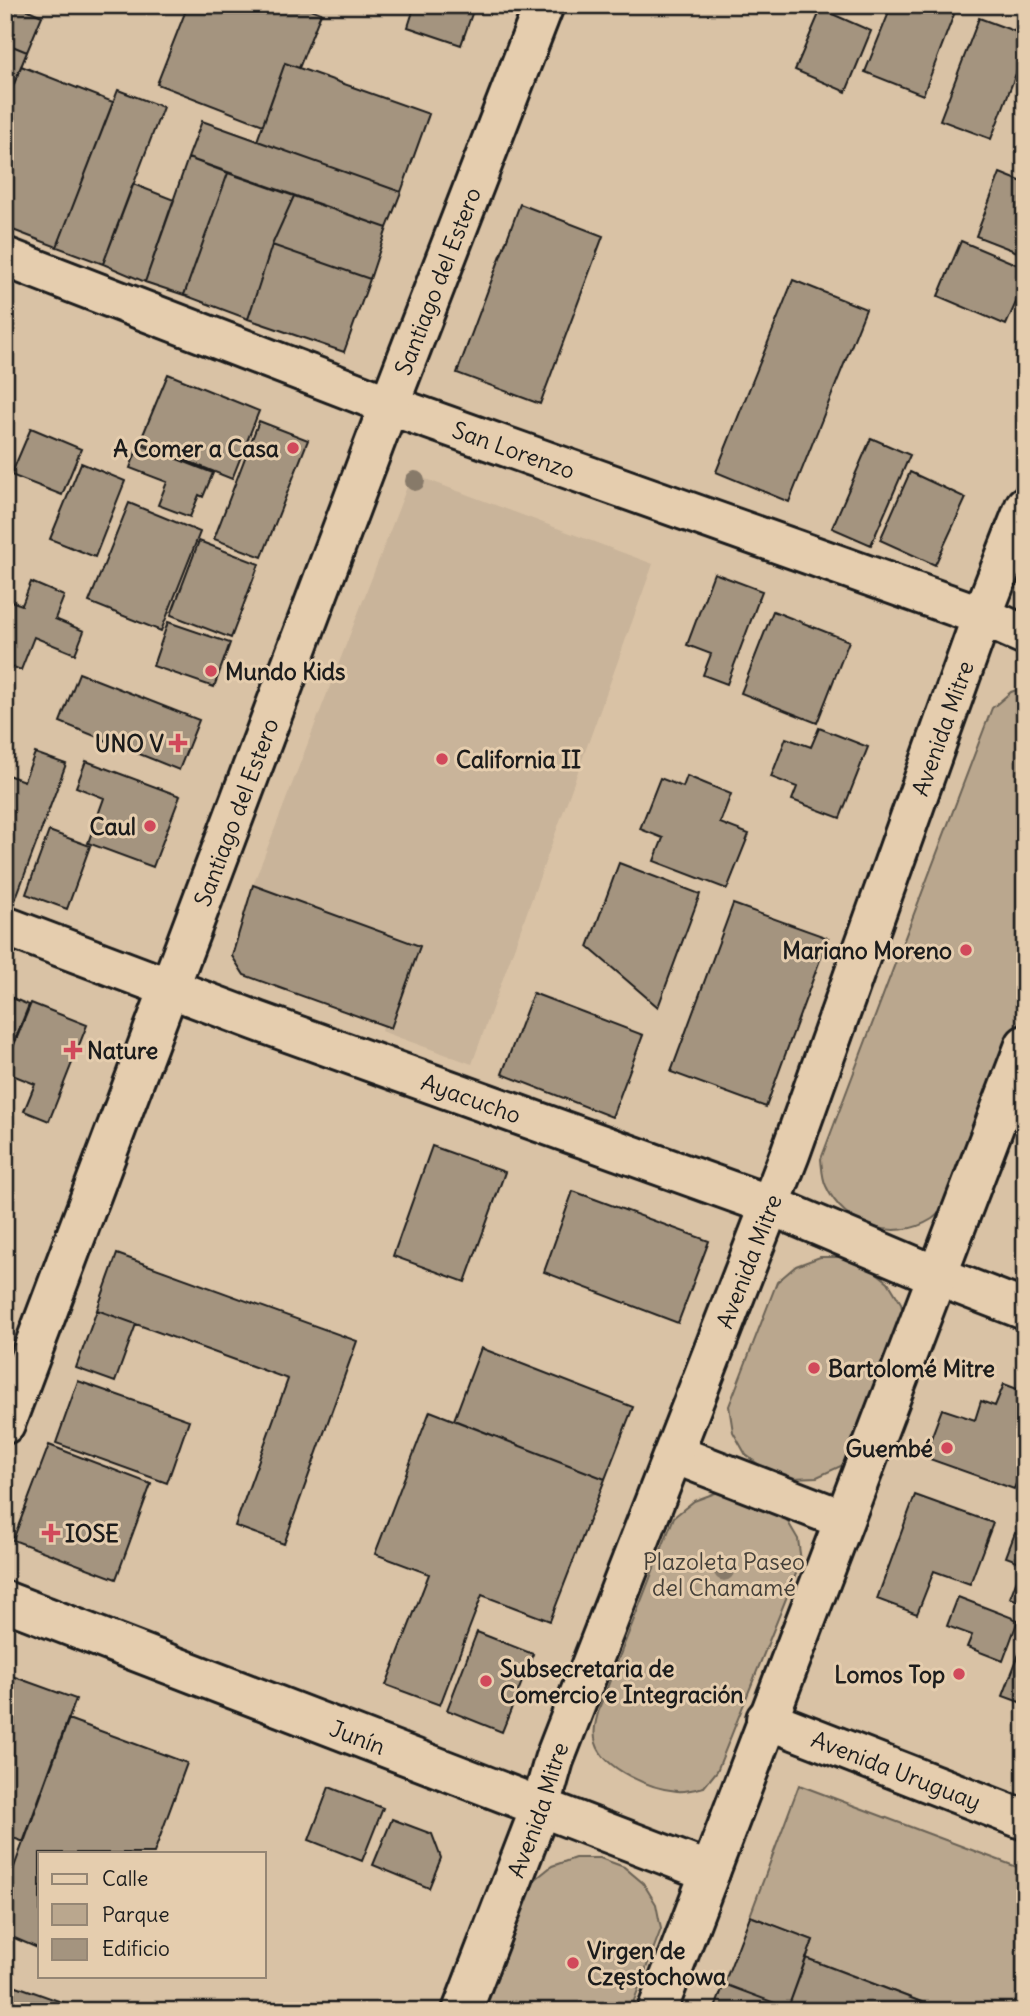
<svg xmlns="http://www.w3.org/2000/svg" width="1030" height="2016" font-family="Delius,sans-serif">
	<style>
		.built { fill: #c9b49a }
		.green { fill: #baa78e; stroke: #6b6255; stroke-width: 2 }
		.building { fill: #a4947f; stroke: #1c1c1c; stroke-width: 2 }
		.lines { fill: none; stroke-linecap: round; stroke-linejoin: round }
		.minor-casing { stroke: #1c1c1c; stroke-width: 44 }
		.major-casing { stroke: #1c1c1c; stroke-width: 44 }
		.minor { stroke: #e5cdae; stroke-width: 38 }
		.major { stroke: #e5cdae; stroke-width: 38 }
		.tree { fill: #877a69 }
		.poi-dot { fill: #d1495b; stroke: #e5cdae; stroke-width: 2.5 }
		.labels { text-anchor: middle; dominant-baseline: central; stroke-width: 6; stroke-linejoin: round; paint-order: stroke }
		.street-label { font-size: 23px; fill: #1c1c1c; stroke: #e5cdae }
		.poi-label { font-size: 23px; font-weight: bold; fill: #1c1c1c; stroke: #e5cdae; text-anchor: start }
		.park-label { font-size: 23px; fill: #443f38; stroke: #e5cdae }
	</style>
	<rect width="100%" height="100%" fill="#d9c2a5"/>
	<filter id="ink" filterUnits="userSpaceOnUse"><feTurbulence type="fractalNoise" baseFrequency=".0143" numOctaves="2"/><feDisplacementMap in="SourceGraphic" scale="14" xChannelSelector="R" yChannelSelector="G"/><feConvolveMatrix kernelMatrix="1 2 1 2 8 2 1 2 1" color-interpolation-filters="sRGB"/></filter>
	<g filter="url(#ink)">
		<path class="built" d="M412 474 653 564 472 1064 381 1031 411 949 253 885Z"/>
		<path class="green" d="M1025 687V1007L951 1200C945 1206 939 1214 932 1219 894 1243 844 1226 826 1186 822 1178 822 1167 821 1159L992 708 1011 692Z
			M820 1257H845L868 1266 888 1282 901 1303 906 1329 860 1447 841 1466 817 1477 792 1478 767 1471 746 1455 733 1432 729 1406 777 1282 796 1266Z
			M718 1492H743L785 1517 798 1539 801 1561 717 1771 704 1787C696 1789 686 1792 677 1791 652 1789 604 1770 596 1743 592 1731 597 1717 600 1706L674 1517 694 1501Z
			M799 1785 1025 1870V2011H945L806 1958 813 1940 750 1916Z
			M575 1858H600L624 1867 643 1883 656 1904 661 1929 630 2011H483L532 1882 552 1866Z"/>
		<path class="building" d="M5 5H17L42 16 27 52 5 43Z
			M188 5H300L321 13 299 68 285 63 263 125 157 84Z
			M415 5H475L461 45 408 27Z
			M892 5H946L956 9 923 95 865 72Z
			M821 9 871 31 846 92 795 70Z
			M979 18 1025 35V50L991 139 940 120Z
			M5 43 27 52 5 106Z
			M285 63 429 114 401 192 257 141Z
			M21 66 113 102 57 247 5 227V106Z
			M118 90 163 107 103 264 57 247Z
			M202 121 401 192 387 228 188 158Z
			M188 158 228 173 184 295 145 282Z
			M228 173 294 196 272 245 248 319 184 295Z
			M1000 173 1025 183V255L976 236Z
			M133 184 174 200 145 282 103 264Z
			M294 196 387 228 370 279 272 245Z
			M520 204 603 236 540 404 457 373Z
			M961 241 1025 268V282L1006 325 938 296Z
			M272 245 370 279 344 352 248 319Z
			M793 280 866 309 789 502 716 472Z
			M168 374 259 411 232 479 140 442Z
			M259 421 308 440 262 557 214 539Z
			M31 428 81 449 62 495 11 475Z
			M871 438 910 455 871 545 832 528Z
			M139 444 213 473 203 497 199 495 190 517 158 505 167 482 130 468Z
			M81 463 125 481 95 557 50 539Z
			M910 472 966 498 935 565 880 540Z
			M129 503 200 532 161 631 89 602Z
			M199 541 259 564 231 638 171 615Z
			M714 573 762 591 727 684 703 675 711 654 687 645Z
			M31 582 64 596 55 619 84 631 75 654 34 637 21 670 5 664V599L22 605Z
			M773 611 849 641 817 723 741 693Z
			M168 622 230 643 214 687 153 666Z
			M79 673 199 720 179 770 60 722Z
			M819 728 868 747 840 818 792 800 797 787 771 777 786 738 811 747Z
			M35 753 66 764 8 919 5 918V774L24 781Z
			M86 761 180 796 153 867 88 843 104 798 76 787Z
			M687 776 731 794 720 823 749 834 727 889 654 861 663 838 640 829 660 778 683 787Z
			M49 831 90 846 67 909 26 894Z
			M619 863 700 894 658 1007 588 947Z
			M253 885 420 946 391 1028 244 975 232 956Z
			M733 904 828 938 766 1107 671 1072Z
			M533 993 643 1035 612 1117 502 1074Z
			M5 995 29 1005 5 1064Z
			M31 1003 87 1025 49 1121 24 1111 35 1084 5 1072V1067Z
			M432 1146 505 1172 465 1282 393 1256Z
			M573 1191 709 1241 678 1323 544 1272Z
			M1025 1250V1270L1018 1267Z
			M117 1254 357 1341 284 1544 235 1526 288 1379 97 1310Z
			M97 1310 136 1324 115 1382 76 1368Z
			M481 1348 633 1407 605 1479 454 1420Z
			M78 1381 189 1420 167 1483 56 1443Z
			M1004 1384 1025 1392V1402L1019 1419 1025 1421V1459L1014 1489 924 1457 942 1409 975 1420 981 1401 995 1406Z
			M430 1411 605 1479 550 1621 482 1595 440 1705 386 1685 429 1574 375 1554Z
			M49 1445 151 1484 116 1579 13 1540Z
			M915 1495 993 1523 970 1584 934 1571 917 1614 877 1599Z
			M1025 1498V1526L1016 1523Z
			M1015 1533 1025 1536V1564L1006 1557Z
			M1020 1571 1025 1573V1603L1010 1598Z
			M958 1597 1018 1620 1003 1661 967 1647 972 1635 947 1626Z
			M477 1632 533 1654 502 1732 447 1710Z
			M1025 1638V1704L1003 1696Z
			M5 1674 12 1676 5 1694Z
			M12 1676 76 1699 24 1842 5 1835V1694Z
			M68 1719 187 1763 154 1853H40V1949L5 1934V1892Z
			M329 1787 383 1808 362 1861 309 1840Z
			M392 1819 432 1834 441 1858 429 1888 373 1865Z
			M750 1916 813 1940 788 2008 724 1984Z
			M806 1958 945 2011H796L788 2008Z
			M11 1984 73 2006 71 2011H5V2000Z
			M724 1984 796 2011H714Z"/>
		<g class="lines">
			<g class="minor-casing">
				<g id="minor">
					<path id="s1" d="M5 257 389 405 982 616 1025 635"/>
					<path id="s2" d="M5 926 257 1021 770 1205 935 1275 1025 1310"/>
					<path id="s3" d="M5 1424 389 405 544 5"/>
					<path d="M674 1454 842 1519"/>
					<path id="s4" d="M5 1601 710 1872"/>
				</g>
			</g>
			<g class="major-casing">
				<g id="major">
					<path id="s5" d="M766 1719 1025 1820"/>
					<path id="s6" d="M462 2011 541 1806 554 1760 790 1154 982 616 1025 506"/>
					<path d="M657 2011 1025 1045"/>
				</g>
			</g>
			<use href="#minor" class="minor"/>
			<use href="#major" class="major"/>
		</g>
		<g class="tree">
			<circle cx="415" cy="481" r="10"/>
			<circle cx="724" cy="1571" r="10"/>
		</g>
	</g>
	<g class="poi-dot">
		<circle cx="293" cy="448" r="7"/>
		<circle cx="211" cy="671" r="7"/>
		<path d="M174.5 732.5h7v7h7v7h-7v7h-7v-7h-7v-7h7z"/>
		<circle cx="442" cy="759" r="7"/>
		<circle cx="150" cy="826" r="7"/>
		<circle cx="966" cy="950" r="7"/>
		<path d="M69.5 1039.5h7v7h7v7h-7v7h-7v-7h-7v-7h7z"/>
		<circle cx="814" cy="1368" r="7"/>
		<circle cx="947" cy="1448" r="7"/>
		<path d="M47.5 1522.5h7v7h7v7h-7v7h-7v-7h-7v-7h7z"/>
		<circle cx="959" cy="1674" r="7"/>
		<circle cx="486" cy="1681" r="7"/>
		<circle cx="573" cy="1963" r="7"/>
	</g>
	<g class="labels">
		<g class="street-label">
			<text stroke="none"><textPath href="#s3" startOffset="1222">Santiago del Estero</textPath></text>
			<text stroke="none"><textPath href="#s1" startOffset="544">San Lorenzo</textPath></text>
			<text stroke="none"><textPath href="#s6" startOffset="1370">Avenida Mitre</textPath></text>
			<text stroke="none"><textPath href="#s3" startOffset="654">Santiago del Estero</textPath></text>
			<text stroke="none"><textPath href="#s2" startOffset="497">Ayacucho</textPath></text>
			<text stroke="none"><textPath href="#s6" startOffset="803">Avenida Mitre</textPath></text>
			<text stroke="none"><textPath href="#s4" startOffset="378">Junín</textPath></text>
			<text stroke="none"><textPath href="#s5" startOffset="140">Avenida Uruguay</textPath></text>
			<text stroke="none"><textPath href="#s6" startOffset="215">Avenida Mitre</textPath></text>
		</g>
		<g class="poi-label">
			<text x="279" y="448" text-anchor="end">A Comer a Casa</text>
			<text x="225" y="671">Mundo Kids</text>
			<text x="164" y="743" text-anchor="end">UNO V</text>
			<text x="456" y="759">California II</text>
			<text x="136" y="826" text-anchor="end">Caul</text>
			<text x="952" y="950" text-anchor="end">Mariano Moreno</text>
			<text x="87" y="1050">Nature</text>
			<text x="828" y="1368">Bartolomé Mitre</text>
			<text x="933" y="1448" text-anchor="end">Guembé</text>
			<text x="65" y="1533">IOSE</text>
			<text x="500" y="1668">Subsecretaria de<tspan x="500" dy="26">Comercio e Integración</tspan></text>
			<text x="945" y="1674" text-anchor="end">Lomos Top</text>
			<text x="587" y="1950">Virgen de<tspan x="587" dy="26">Częstochowa</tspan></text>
		</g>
		<g class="park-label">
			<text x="724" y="1561">Plazoleta Paseo<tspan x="724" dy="26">del Chamamé</tspan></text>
		</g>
	</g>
	<rect width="1030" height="2016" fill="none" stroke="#e5cdae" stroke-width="28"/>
	<rect x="14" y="14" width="1002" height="1988" fill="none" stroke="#1c1c1c" stroke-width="2.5" filter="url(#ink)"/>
	<rect x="38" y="1852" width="228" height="126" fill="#e5cdae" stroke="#958674" stroke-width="2"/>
	<rect x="52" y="1874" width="35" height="10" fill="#e5cdae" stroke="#958674" stroke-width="2"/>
	<text x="102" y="1886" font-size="21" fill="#1c1c1c">Calle</text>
	<rect x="52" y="1904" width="35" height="21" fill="#baa78e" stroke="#958674" stroke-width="2"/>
	<text x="102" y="1922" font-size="21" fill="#1c1c1c">Parque</text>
	<rect x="52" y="1939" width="35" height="21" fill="#a4947f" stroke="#958674" stroke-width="2"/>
	<text x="102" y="1956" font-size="21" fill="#1c1c1c">Edificio</text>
</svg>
